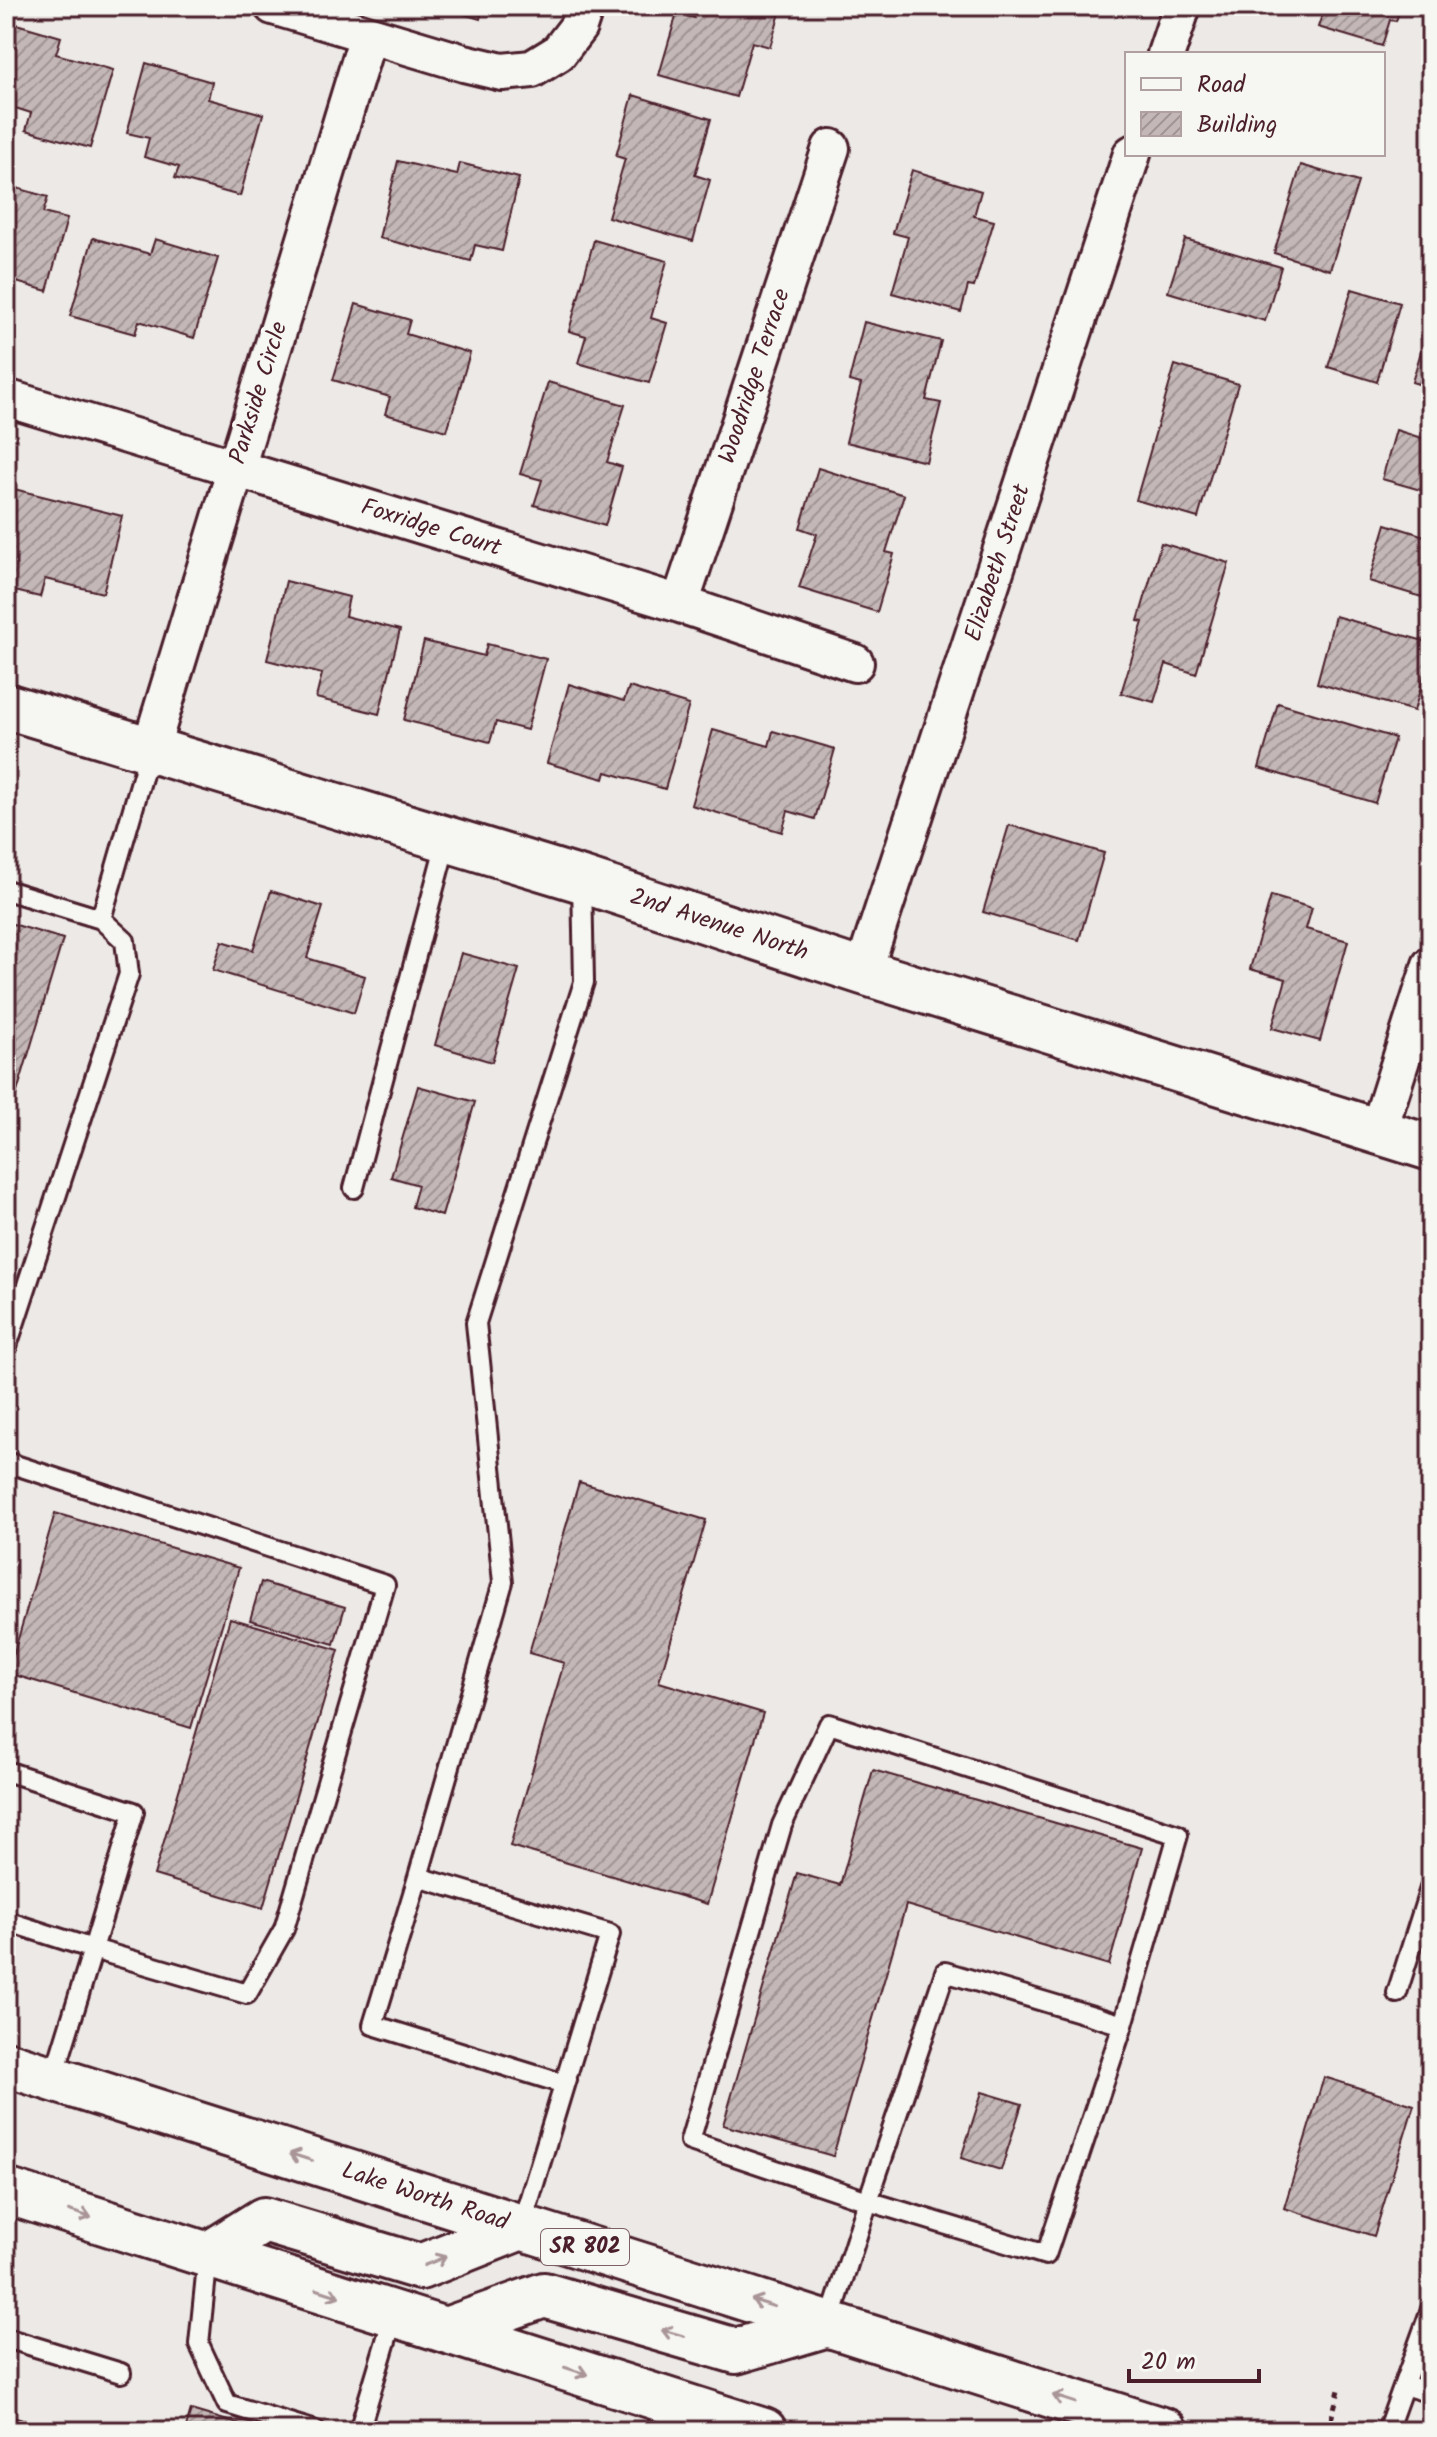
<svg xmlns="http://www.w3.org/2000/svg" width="1437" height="2437" font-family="Kalam,sans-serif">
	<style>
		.building { fill: url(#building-hatch); stroke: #4a1f2b; stroke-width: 2 }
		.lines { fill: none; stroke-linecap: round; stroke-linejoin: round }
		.service-casing { stroke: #4a1f2b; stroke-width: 24 }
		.minor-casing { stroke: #4a1f2b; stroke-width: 42 }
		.tertiary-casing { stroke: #4a1f2b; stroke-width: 50 }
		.primary-casing { stroke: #4a1f2b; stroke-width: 50 }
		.path { stroke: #4a1f2b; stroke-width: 5; stroke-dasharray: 6 6; stroke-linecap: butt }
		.service { stroke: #f6f6f2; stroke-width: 18 }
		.minor { stroke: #f6f6f2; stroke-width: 36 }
		.tertiary { stroke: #f6f6f2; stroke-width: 44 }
		.primary { stroke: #f6f6f2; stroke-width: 44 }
		.oneway { stroke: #a99598 }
		.labels { text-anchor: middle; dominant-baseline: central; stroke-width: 8; stroke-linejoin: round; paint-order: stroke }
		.shield { fill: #f6f6f2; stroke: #7e6067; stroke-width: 2 }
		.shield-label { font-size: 22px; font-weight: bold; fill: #4a1f2b }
		.street-label { font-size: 24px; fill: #4a1f2b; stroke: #f6f6f2 }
	</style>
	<defs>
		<pattern id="building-hatch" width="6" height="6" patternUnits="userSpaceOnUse" patternTransform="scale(2)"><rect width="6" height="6" fill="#c4b7b7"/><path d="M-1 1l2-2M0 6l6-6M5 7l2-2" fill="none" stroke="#a19495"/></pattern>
	</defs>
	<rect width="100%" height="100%" fill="#ece9e6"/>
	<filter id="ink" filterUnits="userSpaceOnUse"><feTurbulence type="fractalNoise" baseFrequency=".0125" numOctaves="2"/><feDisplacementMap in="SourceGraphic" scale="16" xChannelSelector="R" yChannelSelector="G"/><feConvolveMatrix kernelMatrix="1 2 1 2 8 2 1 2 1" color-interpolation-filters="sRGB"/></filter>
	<g filter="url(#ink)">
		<path class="building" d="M436 6H483L480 19Z
			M697 6H782L770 47 752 42 736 97 659 75 677 13 694 18Z
			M1325 6H1401L1396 21 1390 20 1382 46 1318 27Z
			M6 21 61 37 56 54 113 70 90 148 26 130 31 113 6 105Z
			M146 63 212 82 208 99 263 114 240 196 175 178 179 167 144 157 149 138 127 133Z
			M633 95 711 119 695 175 710 180 693 241 608 217 625 159 616 156Z
			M398 161 457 175 460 163 519 178 502 251 475 245 471 261 379 238Z
			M1301 165 1358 182 1330 270 1274 253Z
			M912 170 981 191 974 216 994 221 974 287 968 286 961 312 892 293 908 237 893 233Z
			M6 185 48 197 43 213 67 219 47 291 6 279Z
			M93 238 150 254 155 239 218 258 194 338 139 321 135 334 70 316Z
			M1185 239 1281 267 1265 321 1168 292Z
			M594 240 667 261 651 318 667 323 649 383 578 363 586 336 569 331Z
			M1352 289 1400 303 1377 382 1328 367Z
			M356 304 410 320 406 334 470 353 447 431 385 414 390 397 333 380Z
			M864 322 941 341 926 400 941 403 926 462 846 442 861 384 849 381Z
			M1426 335 1431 336V388L1412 382Z
			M1175 365 1238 384 1198 518 1136 500Z
			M548 382 625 405 607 462 622 467 605 526 534 505 542 480 520 474Z
			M1396 430 1431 441V493L1382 479Z
			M818 468 904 495 886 552 894 554 877 612 799 588 817 534 800 528Z
			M6 487 122 516 103 593 45 579 40 597 6 589Z
			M1386 524 1431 538V581L1425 598 1369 581Z
			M1161 543 1229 563 1196 674 1166 664 1154 702 1121 693 1143 622 1138 621Z
			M286 581 349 597 345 616 400 630 379 714 316 698 322 674 267 660Z
			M1335 616 1431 643V652L1414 711 1317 683Z
			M424 641 484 656 487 644 546 659 527 730 496 722 490 742 404 720Z
			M569 684 624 701 629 687 689 705 665 789 606 772 604 779 547 763Z
			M1278 703 1395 738 1375 803 1259 768Z
			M713 730 769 746 773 731 835 749 815 819 788 811 782 832 691 805Z
			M1009 825 1104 853 1079 940 983 912Z
			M271 891 323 907 307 958 365 976 354 1013 213 970 222 941 253 950Z
			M1271 896 1312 908 1306 929 1348 941 1320 1041 1272 1028 1286 979 1250 969Z
			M6 922 63 939 11 1112 6 1111Z
			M461 953 519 969 492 1062 435 1045Z
			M418 1086 475 1102 442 1216 412 1207 418 1185 391 1177Z
			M579 1482 706 1520 659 1682 763 1713 707 1904 510 1846 564 1663 529 1653Z
			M55 1513 239 1568 191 1728 8 1673Z
			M261 1582 345 1607 334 1644 250 1620Z
			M230 1618 339 1650 263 1908 154 1875Z
			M873 1770 1142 1848 1109 1965 906 1905 833 2156 723 2125 797 1873 840 1885Z
			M1324 2077 1414 2105 1374 2236 1284 2208Z
			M982 2092 1022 2104 1001 2170 961 2158Z
			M191 2410 262 2431H185Z
			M6 2415 59 2431H6Z"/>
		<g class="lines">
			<g class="service-casing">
				<path id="service" d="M6 890 101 919 125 941 129 974 6 1349
					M101 919 150 750
					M354 1188 447 839
					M6 1462 385 1585 284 1929 247 1994 93 1949 53 2079
					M6 1771 134 1812 93 1949 6 1921
					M418 1877 503 1582 476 1323 584 982 582 880
					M1397 1993 1431 1885
					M521 2227 610 1934 418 1877 373 2025 564 2084
					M208 2255 199 2344 227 2404 316 2431
					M829 2324 868 2201 1046 2255 1123 2025 1178 1835 829 1724 782 1825 690 2141 868 2201 945 1972 1123 2025
					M6 2338 121 2373
					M1404 2385 1431 2393
					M359 2431 394 2314
					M1387 2431 1431 2309"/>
			</g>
			<g class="minor-casing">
				<path id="minor" d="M273 6 464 63 502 72 532 69 558 53 578 27 585 6
					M1166 54 1182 6
					M6 398 680 604 855 663
					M680 604 831 148
					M150 750 368 36
					M863 972 1132 154
					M1378 1132 1431 965"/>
			</g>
			<g class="tertiary-casing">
				<path id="tertiary" d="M6 706 582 880 863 972 1431 1148"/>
			</g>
			<g class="primary-casing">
				<path id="primary" d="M6 2064 1165 2431
					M6 2191 764 2431
					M208 2255 264 2220 420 2267 521 2227
					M446 2330 544 2295 736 2351 828 2324"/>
			</g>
			<path class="path" d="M1328 2431 1339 2390"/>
			<use href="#service" class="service"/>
			<use href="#minor" class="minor"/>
			<use href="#tertiary" class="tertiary"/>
			<use href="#primary" class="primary"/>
		</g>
		<defs><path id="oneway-shaft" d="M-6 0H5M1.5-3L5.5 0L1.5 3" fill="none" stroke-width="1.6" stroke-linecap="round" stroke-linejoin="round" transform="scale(2)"/></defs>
		<g class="oneway">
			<use href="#oneway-shaft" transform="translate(301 2157) rotate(-162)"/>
			<use href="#oneway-shaft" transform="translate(80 2214) rotate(18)"/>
			<use href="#oneway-shaft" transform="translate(435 2261) rotate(-22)"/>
			<use href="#oneway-shaft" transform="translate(328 2293) rotate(18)"/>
			<use href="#oneway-shaft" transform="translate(763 2303) rotate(-162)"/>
			<use href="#oneway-shaft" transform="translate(673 2333) rotate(-164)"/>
			<use href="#oneway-shaft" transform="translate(576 2371) rotate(18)"/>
			<use href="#oneway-shaft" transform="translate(1064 2399) rotate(-162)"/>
		</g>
	</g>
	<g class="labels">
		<rect class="shield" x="541" y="2229" width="88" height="36" rx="6"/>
		<g class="shield-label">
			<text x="585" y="2247">SR 802</text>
		</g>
		<g class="street-label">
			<text transform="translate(755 376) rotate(-72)">Woodridge Terrace</text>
			<text transform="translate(259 393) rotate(-73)">Parkside Circle</text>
			<text transform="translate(431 528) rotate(17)">Foxridge Court</text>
			<text transform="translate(998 563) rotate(-72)">Elizabeth Street</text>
			<text transform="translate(719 925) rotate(18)">2nd Avenue North</text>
			<text transform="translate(425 2197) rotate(18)">Lake Worth Road</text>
		</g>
	</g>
	<rect width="1437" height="2437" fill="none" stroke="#f6f6f2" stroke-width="32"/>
	<rect x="16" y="16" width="1405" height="2405" fill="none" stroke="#4a1f2b" stroke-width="3" filter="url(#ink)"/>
	<rect x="1125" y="52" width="260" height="104" fill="#f6f6f2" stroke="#b1a0a2" stroke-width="2"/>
	<rect x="1141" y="78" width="40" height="12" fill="#f6f6f2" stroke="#b1a0a2" stroke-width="2"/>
	<text x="1197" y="92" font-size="24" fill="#4a1f2b">Road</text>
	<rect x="1141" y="112" width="40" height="24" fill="url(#building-hatch)" stroke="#b1a0a2" stroke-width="2"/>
	<text x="1197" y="132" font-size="24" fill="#4a1f2b">Building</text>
	<path d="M1129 2369v12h130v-12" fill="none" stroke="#4a1f2b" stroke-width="4"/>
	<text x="1141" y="2369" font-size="24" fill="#4a1f2b" stroke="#f6f6f2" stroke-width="6" paint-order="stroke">20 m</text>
</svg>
